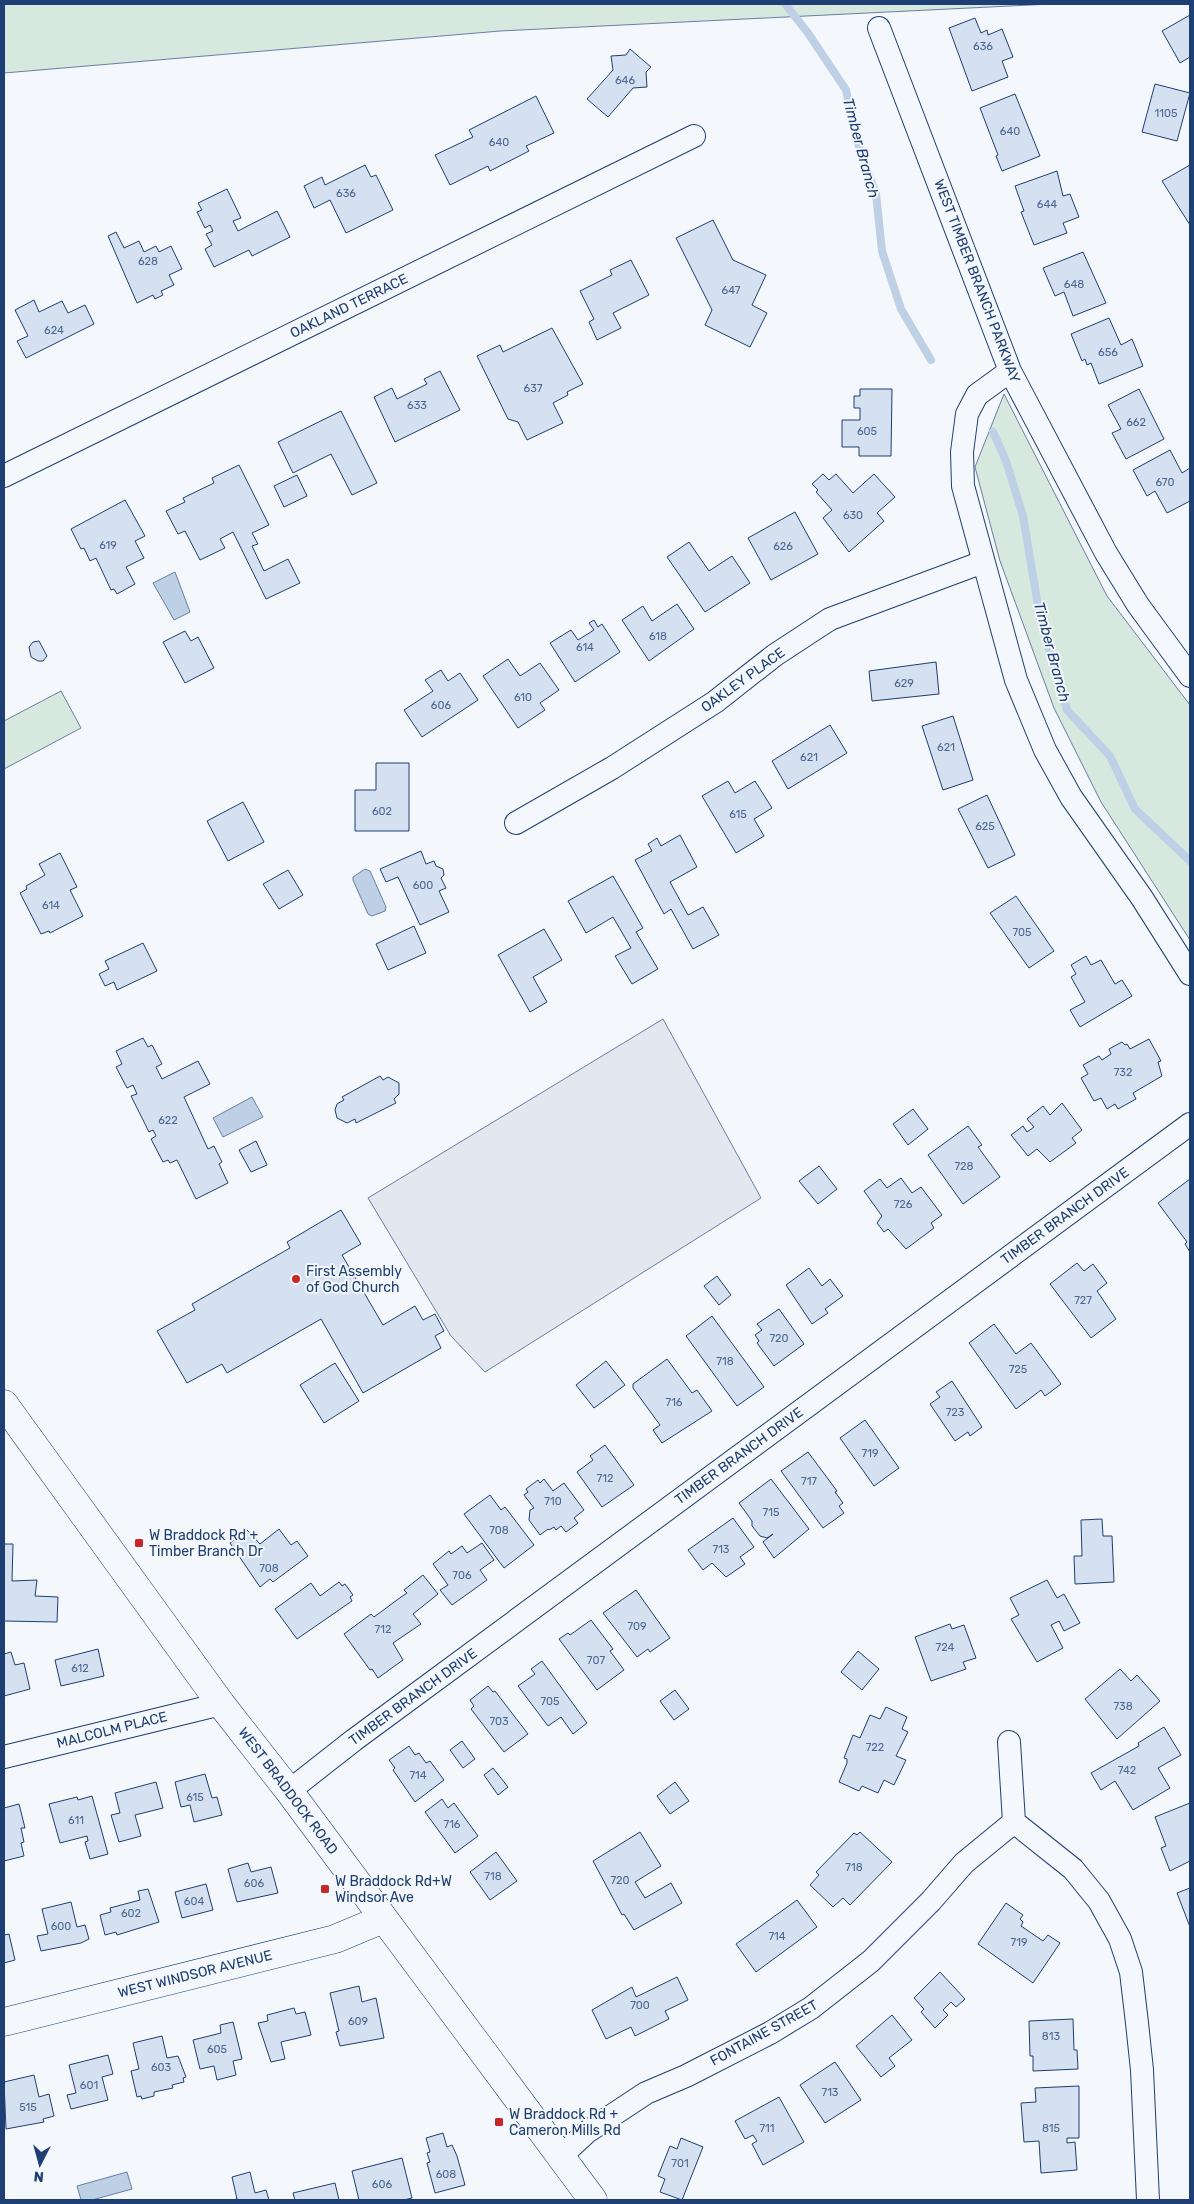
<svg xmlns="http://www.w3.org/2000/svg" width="1194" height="2204" font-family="Rubik,sans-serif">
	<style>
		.green { fill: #d7e8df; stroke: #687fa3 }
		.parking { fill: #e3e8f0; stroke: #687fa3 }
		.water { fill: #bed0e5; stroke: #687fa3 }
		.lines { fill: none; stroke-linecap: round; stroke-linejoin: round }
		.stream { stroke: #bed0e5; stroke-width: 8 }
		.building { fill: #d5e0f0; stroke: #1d3f73 }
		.street-casing { stroke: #1d3f73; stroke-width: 24 }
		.secondary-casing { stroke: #1d3f73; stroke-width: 29 }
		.street { stroke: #f4f7fb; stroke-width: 22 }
		.secondary { stroke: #f4f7fb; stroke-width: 28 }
		.poi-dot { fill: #c62828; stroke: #f4f7fb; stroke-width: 2 }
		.labels { text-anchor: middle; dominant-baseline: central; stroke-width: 4; stroke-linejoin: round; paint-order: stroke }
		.number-label { font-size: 11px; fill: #4b6792 }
		.street-label { font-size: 14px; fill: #1d3f73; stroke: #f4f7fb }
		.poi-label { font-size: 14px; fill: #1d3f73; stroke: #f4f7fb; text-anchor: start }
		.water-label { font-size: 15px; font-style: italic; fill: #1d3f73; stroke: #f4f7fb }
	</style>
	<rect width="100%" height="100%" fill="#f4f7fb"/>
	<path class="green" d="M4 4H1051L500 31 4 73Z
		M1004 394 1107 596 1190 705V940L1101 802 1054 708 1000 561 975 467Z
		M61 691 81 728 4 769V721Z"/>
	<path class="parking" d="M663 1019 761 1198 485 1372 451 1336 368 1198Z"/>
	<path class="water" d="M175 572 190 612 174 620 153 583Z
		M365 869 370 871 386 907 385 911 372 916 368 914 353 880V877Z
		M252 1097 263 1117 223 1137 213 1118Z
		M127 2172 132 2189 92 2200H81L77 2186Z"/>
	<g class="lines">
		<path class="stream" d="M785 4 808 33 846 90 857 141 876 194 882 251 901 309 931 360
			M993 432 1006 461 1023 516 1040 618 1067 710 1110 756 1135 809 1190 861"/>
	</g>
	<path class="building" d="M1190 15V57L1180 63 1162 31Z
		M975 18 981 33 987 30 988 35 1002 29 1013 57 1002 61 1008 77 972 91 949 28Z
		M630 49 651 67 646 72 647 87 633 88 608 117 587 99 613 70 611 56 626 55Z
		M1155 84 1190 93 1177 141 1142 132Z
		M1015 94 1040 156 1002 171 996 156 998 155 980 108Z
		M536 96 554 133 526 146 529 151 490 171 488 166 450 185 435 155 473 137 469 130Z
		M365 165 371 177 376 175 393 210 346 233 330 200 314 208 304 186 322 177 325 185Z
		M1190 165V225L1162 181Z
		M1057 171 1063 196 1070 194 1079 217 1063 223 1067 233 1034 245 1021 212 1024 211 1015 186Z
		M227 189 241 218 233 221 238 231 277 211 290 237 252 256 249 250 214 267 205 249 212 245 206 234 213 231 210 225 205 228 197 212 202 210 198 203Z
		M713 220 733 260 766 275 752 305 767 313 750 347 705 325 712 310 676 238Z
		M116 232 124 248 139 241 144 252 156 246 159 252 171 246 182 269 169 275 174 285 161 291 163 295 155 299 153 295 137 303 108 236Z
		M1083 252 1106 303 1073 316 1064 292 1055 296 1043 268Z
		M631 260 649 295 613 313 621 328 597 340 589 322 594 319 580 291 612 275 610 270Z
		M34 300 39 312 62 301 68 313 85 305 94 324 26 358 17 341 28 336 15 310Z
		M1109 318 1121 345 1132 339 1143 366 1099 384 1091 363 1087 365 1085 359 1082 361 1071 334Z
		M552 328 583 384 567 392 568 395 553 403 563 423 527 440 518 422 508 419 477 356 500 345 503 352Z
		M440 371 460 410 395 442 374 397 392 388 397 399 427 384 424 379Z
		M860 389H892L891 456H859V447H842V420H860V408H854V396H860Z
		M1139 389 1164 439 1126 459 1112 433 1121 429 1108 405Z
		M341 411 377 483 352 495 331 454 293 473 278 442Z
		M1170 450 1182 473 1190 468V501L1167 513 1155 491 1147 496 1133 470Z
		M239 465 269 525 252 533 258 544 252 546 264 571 288 559 300 583 266 599 233 532 220 539 225 548 200 560 185 531 178 534 166 511 185 502 183 498 214 483 212 478Z
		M823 474 829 480 836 474 853 493 874 474 895 497 877 513 884 521 849 552 823 518 832 510 816 492 818 490 812 484Z
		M297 475 307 496 284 507 274 486Z
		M125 500 145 536 135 541 144 558 126 567 135 584 117 594 114 589 111 590 96 558 90 561 84 548 81 549 71 529Z
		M795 512 818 554 771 580 748 538Z
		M689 542 709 571 732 556 750 583 705 612 667 557Z
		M677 604 694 629 649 661 622 620 643 606 652 621Z
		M594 620 598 627 602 624 620 652 575 682 550 643 571 630 578 640 594 630 589 623Z
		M185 631 191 641 198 637 214 668 185 683 163 642Z
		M39 641 47 656 43 661H38L31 657 29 647 33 642Z
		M508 659 520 676 540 663 559 690 540 703 545 710 518 728 483 676Z
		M936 662 939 694 872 701 869 671Z
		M441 670 448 681 460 673 478 700 422 737 404 710 433 691 425 680Z
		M953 716 973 780 943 790 922 726Z
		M830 725 847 753 788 789 772 761Z
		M376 763H409V831H355V790H376Z
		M728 781 735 793 755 781 772 808 754 819 764 836 736 853 702 796Z
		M987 795 1015 855 988 868 958 809Z
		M243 802 264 842 228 861 207 821Z
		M680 835 697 867 670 882 688 915 703 907 719 935 693 949 671 909 664 914 635 860 652 851 648 844 657 838 661 846Z
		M421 851 426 864 434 861 436 866 443 869 444 875 441 878 446 888 439 891 449 912 420 925 398 877 386 882 380 869Z
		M60 853 77 887 70 890 83 916 50 933 49 931 41 934 20 893 27 889 26 886 45 875 39 864Z
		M288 870 303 895 279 909 263 884Z
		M613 876 643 928 636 932 658 969 632 984 615 956 631 948 613 917 586 933 568 901Z
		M1016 896 1054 951 1029 968 990 913Z
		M414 926 426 953 388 970 376 944Z
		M544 929 562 960 533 977 547 1002 530 1012 498 955Z
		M143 943 157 971 117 990 114 982 105 986 99 974 109 969 105 961Z
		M1086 956 1091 965 1101 960 1115 984 1122 980 1132 996 1080 1027 1070 1010 1085 1002 1071 977 1076 974 1071 965Z
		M143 1038 148 1047 152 1045 162 1064 156 1067 162 1079 198 1061 210 1084 184 1097 208 1149 214 1146 222 1162 219 1164 228 1183 196 1199 177 1160 170 1163 168 1160 163 1162 151 1139 156 1136 153 1130 149 1132 131 1096 137 1094 133 1085 127 1088 116 1067 122 1064 116 1051Z
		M1149 1039 1161 1061 1158 1062 1162 1076 1133 1093 1136 1099 1118 1109 1115 1104 1107 1109 1101 1098 1094 1101 1081 1078 1088 1074 1083 1065 1099 1056 1102 1060 1111 1054 1109 1049 1122 1042 1125 1045 1127 1044 1130 1049Z
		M380 1076 383 1080 388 1077 399 1083V1094L394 1099 396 1103 356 1123 355 1119 347 1123 337 1118 335 1110 337 1104 344 1100 342 1097Z
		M1062 1103 1082 1130 1072 1138 1076 1143 1050 1162 1037 1149 1028 1156 1011 1135 1023 1126 1027 1132 1034 1127 1027 1119 1043 1106 1050 1115Z
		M913 1109 928 1129 908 1145 893 1124Z
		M968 1126 982 1145 978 1147 1000 1177 963 1204 928 1155Z
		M256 1141 267 1165 251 1172 239 1150Z
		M819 1166 837 1189 818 1204 799 1181Z
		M901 1178 912 1193 921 1187 942 1215 931 1223 934 1228 906 1249 888 1229 884 1232 877 1223 882 1216 864 1191 880 1179 887 1188Z
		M1190 1179V1252L1185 1244 1187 1242 1158 1203Z
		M341 1210 361 1244 342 1255 383 1325 415 1306 423 1320 435 1314 444 1331 435 1336 441 1348 363 1393 321 1319 227 1373 222 1364 187 1383 157 1331 195 1310 192 1304 290 1248 287 1242Z
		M1077 1263 1084 1271 1093 1264 1107 1283 1097 1291 1116 1319 1091 1338 1050 1284Z
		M809 1268 822 1286 830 1279 843 1296 825 1309 828 1313 812 1324 786 1285Z
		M717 1276 731 1295 719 1305 704 1286Z
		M779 1309 804 1344 774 1366 757 1343 759 1341 755 1335 762 1330 757 1324Z
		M712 1316 764 1387 737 1406 686 1336Z
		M994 1324 1016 1354 1031 1343 1061 1384 1045 1396 1041 1390 1016 1409 969 1343Z
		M667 1359 692 1393 697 1390 712 1411 662 1443 653 1430 660 1425 633 1388V1384Z
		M606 1361 625 1385 594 1408 576 1385Z
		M335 1363 359 1401 324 1423 300 1385Z
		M952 1381 982 1427 970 1436 968 1432 955 1441 930 1404 940 1397 936 1392Z
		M865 1420 899 1468 874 1486 840 1438Z
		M605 1445 634 1485 602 1507 577 1472 593 1460 590 1456Z
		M808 1452 837 1491 835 1492 843 1503 839 1506 844 1513 823 1528 781 1471Z
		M544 1479 553 1491 564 1483 584 1510 574 1518 578 1523 566 1532 561 1526 556 1530 554 1527 549 1530 548 1529 540 1535 529 1520 530 1510 534 1508 524 1495 528 1492 526 1489 538 1480 540 1483Z
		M771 1479 809 1529 774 1558 763 1542 773 1534 767 1538 760 1536 752 1526V1521L739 1503Z
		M490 1495 501 1510 505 1507 534 1545 504 1568 464 1514Z
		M733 1518 754 1547 740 1557 745 1564 726 1577 712 1563 703 1570 688 1550Z
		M1102 1519 1103 1536H1112L1114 1582 1075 1584 1074 1556H1082L1081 1520Z
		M279 1529 291 1545 297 1541 308 1556 273 1582 270 1579 260 1587 230 1543 247 1530 260 1544Z
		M482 1543 494 1560 480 1570 487 1580 452 1605 440 1590 448 1585 433 1564 449 1551 451 1554 462 1546 467 1553Z
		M4 1544H13L12 1581 37 1580 35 1596 58 1597 57 1622 4 1621Z
		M423 1575 438 1594 413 1614 421 1624 393 1643 403 1660 378 1678 372 1669 370 1670 344 1634 371 1614 374 1617 401 1597 407 1593 404 1590Z
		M1047 1580 1057 1598 1064 1594 1080 1623 1064 1631 1059 1621 1051 1625 1063 1648 1037 1662 1011 1619 1019 1615 1010 1598Z
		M339 1582 342 1586 345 1584 353 1595 350 1597 352 1601 297 1639 275 1609 311 1583 320 1596Z
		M636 1590 670 1638 650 1652 648 1649 637 1657 603 1613Z
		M591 1620 613 1649 610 1651 624 1670 597 1690 559 1639 568 1633 570 1635Z
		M950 1624 952 1629 964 1625 976 1658 963 1662 966 1669 931 1681 915 1637Z
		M98 1649 104 1676 61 1686 55 1660Z
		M858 1651 879 1669 862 1690 841 1672Z
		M11 1652 15 1665 24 1663 30 1689 4 1696V1654Z
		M542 1661 587 1723 573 1734 561 1717 548 1726 518 1686 535 1674 531 1669Z
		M1120 1669 1131 1681 1137 1675 1160 1701 1117 1739 1085 1699Z
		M488 1686 493 1692 495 1691 528 1734 504 1752 471 1709 474 1706 470 1700Z
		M675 1690 689 1709 674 1720 660 1701Z
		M886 1707 907 1717 902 1729 908 1732 896 1756 906 1760 894 1785 884 1780 878 1793 862 1786 859 1791 839 1782 847 1763V1759L844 1758 853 1735 860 1738 870 1715 880 1719Z
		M1164 1727 1181 1755 1158 1768 1170 1788 1133 1810 1115 1781 1101 1790 1091 1773 1139 1746 1138 1743Z
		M462 1741 475 1759 463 1768 450 1750Z
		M409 1746 415 1755 419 1753 426 1763 430 1761 444 1780 415 1802 393 1770 395 1768 389 1760Z
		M493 1768 508 1787 498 1795 484 1775Z
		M205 1774 212 1798 217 1797 222 1815 194 1822 190 1805 181 1807 175 1782Z
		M156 1782 163 1808 135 1815 141 1836 119 1842 111 1815 120 1813 115 1793Z
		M675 1782 689 1801 670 1814 657 1796Z
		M92 1796 108 1854 90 1859 85 1842 88 1841 87 1836 60 1843 49 1804 77 1797 78 1800Z
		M442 1799 448 1808 454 1803 478 1836 455 1853 425 1812Z
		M1190 1803V1861L1170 1871 1161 1848 1166 1846 1155 1817Z
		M19 1804 25 1828H21L24 1842 21 1843 24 1856 4 1861V1808Z
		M640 1832 661 1866 635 1882 645 1898 671 1883 682 1903 634 1930 624 1914 622 1915 593 1861Z
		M860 1832 892 1862 850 1905 843 1898 833 1907 810 1885 819 1875 816 1872 854 1833 857 1835Z
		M496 1852 517 1881 490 1900 470 1872Z
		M248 1863 251 1872 271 1867 278 1893 237 1902 228 1869Z
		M206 1884 213 1910 182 1918 175 1892Z
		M1190 1888V1927L1177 1893Z
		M148 1889 159 1922 117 1935 116 1932 105 1935 100 1915 111 1912 110 1908 140 1900 138 1891Z
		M797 1900 817 1927 756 1972 736 1944Z
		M71 1902 77 1927 85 1925 89 1939 81 1943 41 1951 37 1936 48 1934 42 1909Z
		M1006 1903 1023 1915 1020 1919 1023 1922 1021 1926 1043 1941 1048 1935 1060 1943 1033 1983 978 1944Z
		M9 1934 15 1960 4 1963V1935Z
		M940 1972 965 1999 956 2007 951 2002 943 2010 948 2015 935 2028 921 2012 924 2009 914 1998Z
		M677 1977 688 2000 665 2011 669 2019 635 2036 631 2027 606 2039 592 2010 632 1987 636 1997Z
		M359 1986 362 2002 376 1998 384 2038 340 2046 336 2032 339 2031 330 1993Z
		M294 2008 296 2014 305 2012 311 2035 281 2042 285 2059 271 2062 258 2023 268 2021 267 2015Z
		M892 2015 912 2040 889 2058 895 2066 881 2077 856 2046Z
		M1073 2019 1074 2050H1077L1078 2069 1033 2071V2056H1030L1029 2021Z
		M233 2022 242 2059 233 2061 236 2075 217 2080 214 2066 200 2069 193 2040 221 2033 220 2025Z
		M162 2036 167 2058 178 2056 186 2077 183 2078 184 2082 172 2085 173 2088 154 2092V2096L142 2099 141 2096 137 2097 131 2071 139 2069 133 2043Z
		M108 2055 113 2074 102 2077 108 2100 71 2109 67 2095 76 2093 69 2065Z
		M835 2062 861 2100 825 2123 800 2085Z
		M34 2075 39 2097 49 2094 54 2116 43 2119 44 2122 6 2129 4 2082Z
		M1079 2086V2138H1067V2143L1075 2142 1077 2170 1041 2173 1039 2141 1024 2142 1021 2103 1036 2102 1035 2088Z
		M779 2097 804 2142 763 2165 752 2144 757 2141 753 2135 745 2139 735 2121Z
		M443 2133 447 2147 452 2145 457 2156 465 2185 435 2193 427 2163 430 2162 427 2153 430 2152 426 2138Z
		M681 2138 703 2147 682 2200 660 2192 665 2179 658 2176 670 2146 677 2149Z
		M402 2158 412 2198 404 2200H359L352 2171Z
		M250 2172 255 2193 266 2190 269 2200H232L237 2199 232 2177Z
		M335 2183 339 2200H295L293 2193Z"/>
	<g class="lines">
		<g class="street-casing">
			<path id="street" d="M879 28 1010 371 1106 553 1138 605 1190 676
				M1010 371 977 395 967 414 962 452 963 486 1016 680 1045 750 1071 797 1142 898 1190 974
				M4 476 694 136
				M516 823 612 768 715 702 775 655 830 619 983 562
				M4 1757 221 1704
				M289 1791 354 1740 1190 1124
				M1014 1822 1073 1869 1099 1901 1120 1939 1131 1972 1137 2023 1142 2070 1148 2200
				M560 2157 587 2132 646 2093 686 2076 770 2033 811 2008 871 1961 931 1901 964 1863 1014 1822 1009 1742"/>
		</g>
		<g class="secondary-casing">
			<path id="secondary" d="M4 1404 221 1704 289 1791 593 2200
				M4 2022 335 1939 383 1919"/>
		</g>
		<use href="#street" class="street"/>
		<use href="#secondary" class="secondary"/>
	</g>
	<g class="poi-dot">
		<circle cx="296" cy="1279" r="5"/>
		<rect x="134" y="1538" width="10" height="10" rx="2.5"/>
		<rect x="320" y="1884" width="10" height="10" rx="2.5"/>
		<rect x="494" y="2117" width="10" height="10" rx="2.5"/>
	</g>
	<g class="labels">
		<g class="number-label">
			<text x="983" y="46">636</text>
			<text x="625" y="80">646</text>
			<text x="1166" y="113">1105</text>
			<text x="1010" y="131">640</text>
			<text x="499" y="142">640</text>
			<text x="346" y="193">636</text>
			<text x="1047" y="204">644</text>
			<text x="148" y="261">628</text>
			<text x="1074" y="284">648</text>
			<text x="731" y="290">647</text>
			<text x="54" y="330">624</text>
			<text x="1108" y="352">656</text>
			<text x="533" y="388">637</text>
			<text x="417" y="405">633</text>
			<text x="1136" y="422">662</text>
			<text x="867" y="431">605</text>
			<text x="1165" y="482">670</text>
			<text x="853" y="515">630</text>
			<text x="108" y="545">619</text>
			<text x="783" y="546">626</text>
			<text x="658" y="636">618</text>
			<text x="585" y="647">614</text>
			<text x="904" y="683">629</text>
			<text x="523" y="697">610</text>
			<text x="441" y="705">606</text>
			<text x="946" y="747">621</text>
			<text x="809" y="757">621</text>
			<text x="382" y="811">602</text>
			<text x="738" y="814">615</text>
			<text x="985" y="826">625</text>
			<text x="423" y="885">600</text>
			<text x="51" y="905">614</text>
			<text x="1022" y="932">705</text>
			<text x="1123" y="1072">732</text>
			<text x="168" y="1120">622</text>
			<text x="964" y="1166">728</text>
			<text x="903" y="1204">726</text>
			<text x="1083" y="1300">727</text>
			<text x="779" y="1338">720</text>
			<text x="725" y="1361">718</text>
			<text x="1018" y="1369">725</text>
			<text x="674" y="1402">716</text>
			<text x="955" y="1412">723</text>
			<text x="870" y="1453">719</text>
			<text x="605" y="1478">712</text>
			<text x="809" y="1481">717</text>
			<text x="553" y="1501">710</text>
			<text x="771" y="1512">715</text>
			<text x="499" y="1530">708</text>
			<text x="721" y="1549">713</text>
			<text x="269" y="1568">708</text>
			<text x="462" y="1575">706</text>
			<text x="637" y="1626">709</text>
			<text x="383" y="1629">712</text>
			<text x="945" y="1647">724</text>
			<text x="596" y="1660">707</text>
			<text x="80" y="1668">612</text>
			<text x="550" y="1701">705</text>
			<text x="1123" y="1706">738</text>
			<text x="499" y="1721">703</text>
			<text x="875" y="1747">722</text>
			<text x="1127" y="1770">742</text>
			<text x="418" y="1775">714</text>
			<text x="195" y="1797">615</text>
			<text x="76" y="1820">611</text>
			<text x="452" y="1824">716</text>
			<text x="854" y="1867">718</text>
			<text x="493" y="1876">718</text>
			<text x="620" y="1880">720</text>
			<text x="254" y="1883">606</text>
			<text x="194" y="1901">604</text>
			<text x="131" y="1913">602</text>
			<text x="61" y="1926">600</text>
			<text x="777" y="1936">714</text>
			<text x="1019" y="1942">719</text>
			<text x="640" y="2005">700</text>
			<text x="358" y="2021">609</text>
			<text x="1051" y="2036">813</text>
			<text x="217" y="2049">605</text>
			<text x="161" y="2067">603</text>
			<text x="89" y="2085">601</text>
			<text x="830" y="2092">713</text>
			<text x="28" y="2107">515</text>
			<text x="767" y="2128">711</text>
			<text x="1051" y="2128">815</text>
			<text x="680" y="2163">701</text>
			<text x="446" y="2174">608</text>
			<text x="382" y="2184">606</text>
		</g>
		<g class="street-label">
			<text transform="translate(977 281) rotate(69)">WEST TIMBER BRANCH PARKWAY</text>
			<text transform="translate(349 306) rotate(-26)">OAKLAND TERRACE</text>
			<text transform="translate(743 680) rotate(-36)">OAKLEY PLACE</text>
			<text transform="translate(1065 1216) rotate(-36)">TIMBER BRANCH DRIVE</text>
			<text transform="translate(739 1456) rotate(-36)">TIMBER BRANCH DRIVE</text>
			<text transform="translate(413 1697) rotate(-36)">TIMBER BRANCH DRIVE</text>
			<text transform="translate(112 1730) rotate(-14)">MALCOLM PLACE</text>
			<text transform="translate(288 1791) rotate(53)">WEST BRADDOCK ROAD</text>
			<text transform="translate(195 1974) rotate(-14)">WEST WINDSOR AVENUE</text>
			<text transform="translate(764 2033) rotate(-29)">FONTAINE STREET</text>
		</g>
		<g class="poi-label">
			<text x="306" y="1271">First Assembly<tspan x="306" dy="16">of God Church</tspan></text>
			<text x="149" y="1535">W Braddock Rd +<tspan x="149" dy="16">Timber Branch Dr</tspan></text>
			<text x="335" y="1881">W Braddock Rd+W<tspan x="335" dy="16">Windsor Ave</tspan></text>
			<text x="509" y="2114">W Braddock Rd +<tspan x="509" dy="16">Cameron Mills Rd</tspan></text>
		</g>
		<g class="water-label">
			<text transform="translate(861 148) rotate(75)">Timber Branch</text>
			<text transform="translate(1052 652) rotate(75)">Timber Branch</text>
		</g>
	</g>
	<rect width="1194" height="2204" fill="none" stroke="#1d3f73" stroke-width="10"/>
	<g transform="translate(40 2164) rotate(186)" stroke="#f4f7fb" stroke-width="4" paint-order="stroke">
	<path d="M0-4L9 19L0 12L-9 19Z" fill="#1d3f73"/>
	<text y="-8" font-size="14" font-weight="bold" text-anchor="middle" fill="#1d3f73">N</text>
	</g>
</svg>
